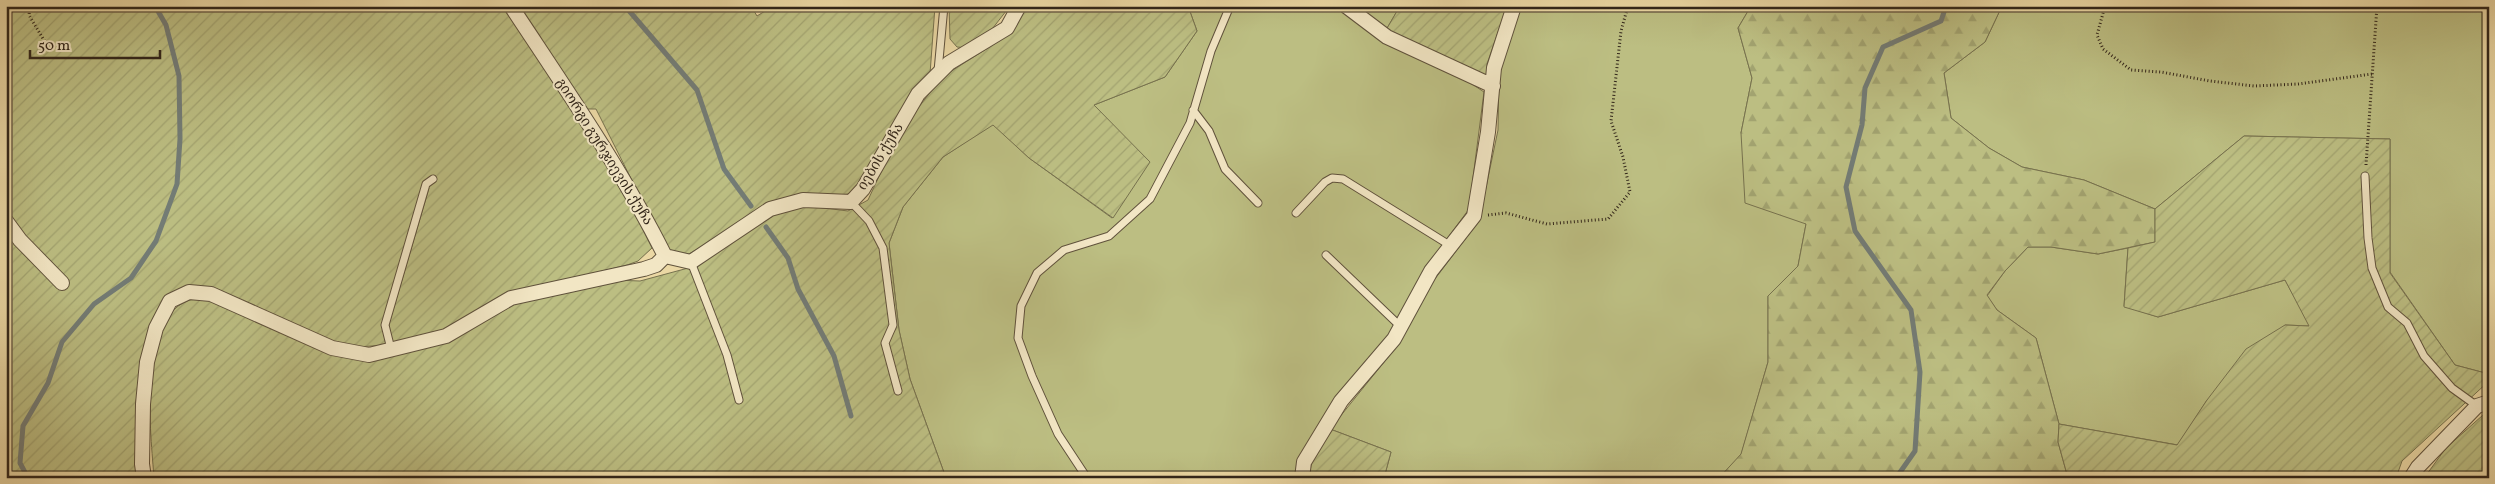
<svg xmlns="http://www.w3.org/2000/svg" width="2495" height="484" font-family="Vollkorn,'Noto Serif Georgian',serif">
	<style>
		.grass { fill: #bcbe82; stroke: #77724e }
		.forest { fill: url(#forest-firs); stroke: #77724e }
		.garden { fill: url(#garden-furrows); stroke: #77724e }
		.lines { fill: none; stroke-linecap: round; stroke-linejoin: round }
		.stream { stroke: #737c76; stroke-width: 5 }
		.lane-casing { stroke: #60523c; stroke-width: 9 }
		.street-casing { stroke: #60523c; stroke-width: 16 }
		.path { stroke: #32261a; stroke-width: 3; stroke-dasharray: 1 2.5; stroke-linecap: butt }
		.lane { stroke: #f2e6c4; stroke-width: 7 }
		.street { stroke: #f2e6c4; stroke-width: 14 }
		.labels { text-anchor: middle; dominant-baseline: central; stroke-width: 4; stroke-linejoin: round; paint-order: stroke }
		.street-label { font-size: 14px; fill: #32261a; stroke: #f2e6c4 }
	</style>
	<defs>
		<pattern id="forest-firs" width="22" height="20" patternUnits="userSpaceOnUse" patternTransform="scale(1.25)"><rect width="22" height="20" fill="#bcbe82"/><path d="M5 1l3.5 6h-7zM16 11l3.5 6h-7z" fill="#a2a370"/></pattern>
		<pattern id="garden-furrows" width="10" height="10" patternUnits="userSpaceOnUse" patternTransform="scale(1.25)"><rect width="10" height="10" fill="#bcbe82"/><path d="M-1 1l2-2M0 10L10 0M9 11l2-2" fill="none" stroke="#a2a370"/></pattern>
	</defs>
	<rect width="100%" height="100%" fill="#ebd8a4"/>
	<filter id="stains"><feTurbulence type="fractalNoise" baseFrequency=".004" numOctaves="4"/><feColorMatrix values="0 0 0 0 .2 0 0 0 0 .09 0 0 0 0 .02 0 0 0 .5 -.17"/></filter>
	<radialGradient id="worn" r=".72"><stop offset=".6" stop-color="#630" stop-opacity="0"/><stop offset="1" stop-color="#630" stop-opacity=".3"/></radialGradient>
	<path class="grass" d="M1188 6H1336L1390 46 1454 72 1484 92 1469 209 1424 270 1390 333 1335 398 1297 463 1295 478H946L910 379 899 330 889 243 903 207 943 157 993 124 1029 158 1112 218 1094 105 1165 77 1197 31Z
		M1353 6H1400L1386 30Z
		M1520 6H1751L1738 28 1752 78 1741 133 1806 224 1798 266 1768 296V362L1741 455 1719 478H1384L1391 452 1330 429 1393 351 1425 292 1479 221 1498 130 1499 71Z
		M2002 6H2489V374L2455 365 2390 272V139L2244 136 2155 209 2084 180 2022 167 1989 148 1951 118 1944 73 1985 42Z
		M2028 247H2051L2098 254 2128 248 2124 306 2158 317 2285 280 2310 326 2285 325 2207 400 2178 445 2059 424 2036 338 1997 310 1987 296 2005 271Z"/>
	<path class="forest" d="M1751 6H2002L1985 42 1944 73 1951 118 1989 148 2022 167 2084 180 2155 209V242L2098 254 2051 247H2028L2005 271 1987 295 1997 310 2036 338 2059 424 2058 442 2068 478H1719L1741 454 1768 362V296L1798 266 1806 224 1745 203 1741 133 1752 78 1738 28Z"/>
	<path class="garden" d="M6 6H506L584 126 627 198 652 248 638 261 627 265 504 295 442 332 392 346 389 324 429 188 423 183 382 325 386 345 357 347 329 343 192 287 167 295 149 333 136 401 138 478H6V229L22 236 6 213Z
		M518 6H751L757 16 773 6H935L930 74 866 179 850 194 783 199 689 254H679L667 250 596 109H585Z
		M949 6H1010L989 33 968 48 957 47 950 39Z
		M1025 6H1188L1197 31 1165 77 1094 105 1150 162 1113 218 1029 158 993 125 943 157 903 207 889 243 899 330 910 379 946 478H154C151 435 137 322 187 301 194 298 206 300 213 300L364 361 382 359 451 340 516 302 614 280 640 281 692 267 776 214 808 206 848 211 868 200 887 159 918 108 942 77 1010 34Z
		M1400 6H1507L1487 64 1488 80 1386 30Z
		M2244 136 2390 139V273L2455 365 2489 374V381L2402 461 2396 478H2068L2058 442 2059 424 2177 445 2207 400 2246 349 2285 325 2309 326 2285 280 2158 317 2124 307 2128 248 2155 242V209Z
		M2489 413V478H2424L2446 448 2483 415Z
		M1330 429 1391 452 1384 478H1309L1312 459Z"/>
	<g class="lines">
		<path class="stream" d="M625 6 697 90 724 169 751 206
			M766 227 788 258 798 289 834 356 851 416
			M28 478 20 463 23 426 48 383 62 342 94 304 131 278 156 241 177 184 180 139 179 76 166 25 155 6
			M1896 478 1915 451 1920 372 1911 310 1855 231 1846 187 1862 125 1865 88 1883 47 1941 21 1946 6"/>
		<g class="lane-casing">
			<path id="lane" d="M938 71 944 6
				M1193 110 1209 131 1225 169 1258 203
				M2365 176 2368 238 2372 268 2388 307 2407 323 2424 356 2452 388 2477 406
				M851 202 869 221 883 248 893 325 885 343 898 391
				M1296 213 1325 182 1332 178 1343 179 1451 246
				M1326 255 1401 327
				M691 262 727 355 739 400
				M391 349 385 325 426 184 433 179
				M1087 478 1058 434 1032 376 1018 338 1021 306 1037 273 1064 250 1109 236 1150 199 1190 123 1211 51 1230 6"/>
		</g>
		<g class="street-casing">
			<path id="street" d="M511 6C565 88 621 168 665 256
				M1346 6 1387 37 1493 86
				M6 221 20 240 62 283
				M665 256 691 262 770 209 803 200 851 202 863 189 918 94 949 63 1007 28 1019 6
				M144 478 142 464 143 404 147 362 156 328 170 301 189 292 211 294 332 348 369 355 446 336 511 298 644 269 656 265 665 256
				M1302 478 1304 462 1341 401 1394 339 1431 271 1474 216 1488 132 1494 68 1514 6
				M2411 478 2418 467 2477 406 2489 402"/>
		</g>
		<path class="path" d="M30 6 29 15 48 47
			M2105 6 2097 35 2103 49 2131 70 2161 72 2210 81 2254 86 2298 84 2372 74
			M2366 165 2377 6
			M1488 215 1506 213 1547 224 1608 219 1630 192 1623 157 1611 121 1621 31 1628 6"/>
		<use href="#lane" class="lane"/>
		<use href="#street" class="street"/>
	</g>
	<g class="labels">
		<g class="street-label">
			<text transform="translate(604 152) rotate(58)">გიორგი გურჯიევის ქუჩა</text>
			<text transform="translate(881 157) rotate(-59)">იების ქუჩა</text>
		</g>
	</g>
	<rect width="2495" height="484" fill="none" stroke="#ebd8a4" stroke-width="25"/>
	<rect x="8" y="8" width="2480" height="469" fill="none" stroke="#32261a" stroke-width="2.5"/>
	<rect x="12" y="12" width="2470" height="459" fill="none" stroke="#32261a"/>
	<path d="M30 50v8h130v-8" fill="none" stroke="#32261a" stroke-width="2.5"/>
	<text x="38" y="50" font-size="15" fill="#32261a" stroke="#f2e6c4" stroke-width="4" paint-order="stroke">50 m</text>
	<rect width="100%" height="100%" filter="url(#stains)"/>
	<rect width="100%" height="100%" fill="url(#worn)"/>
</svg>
